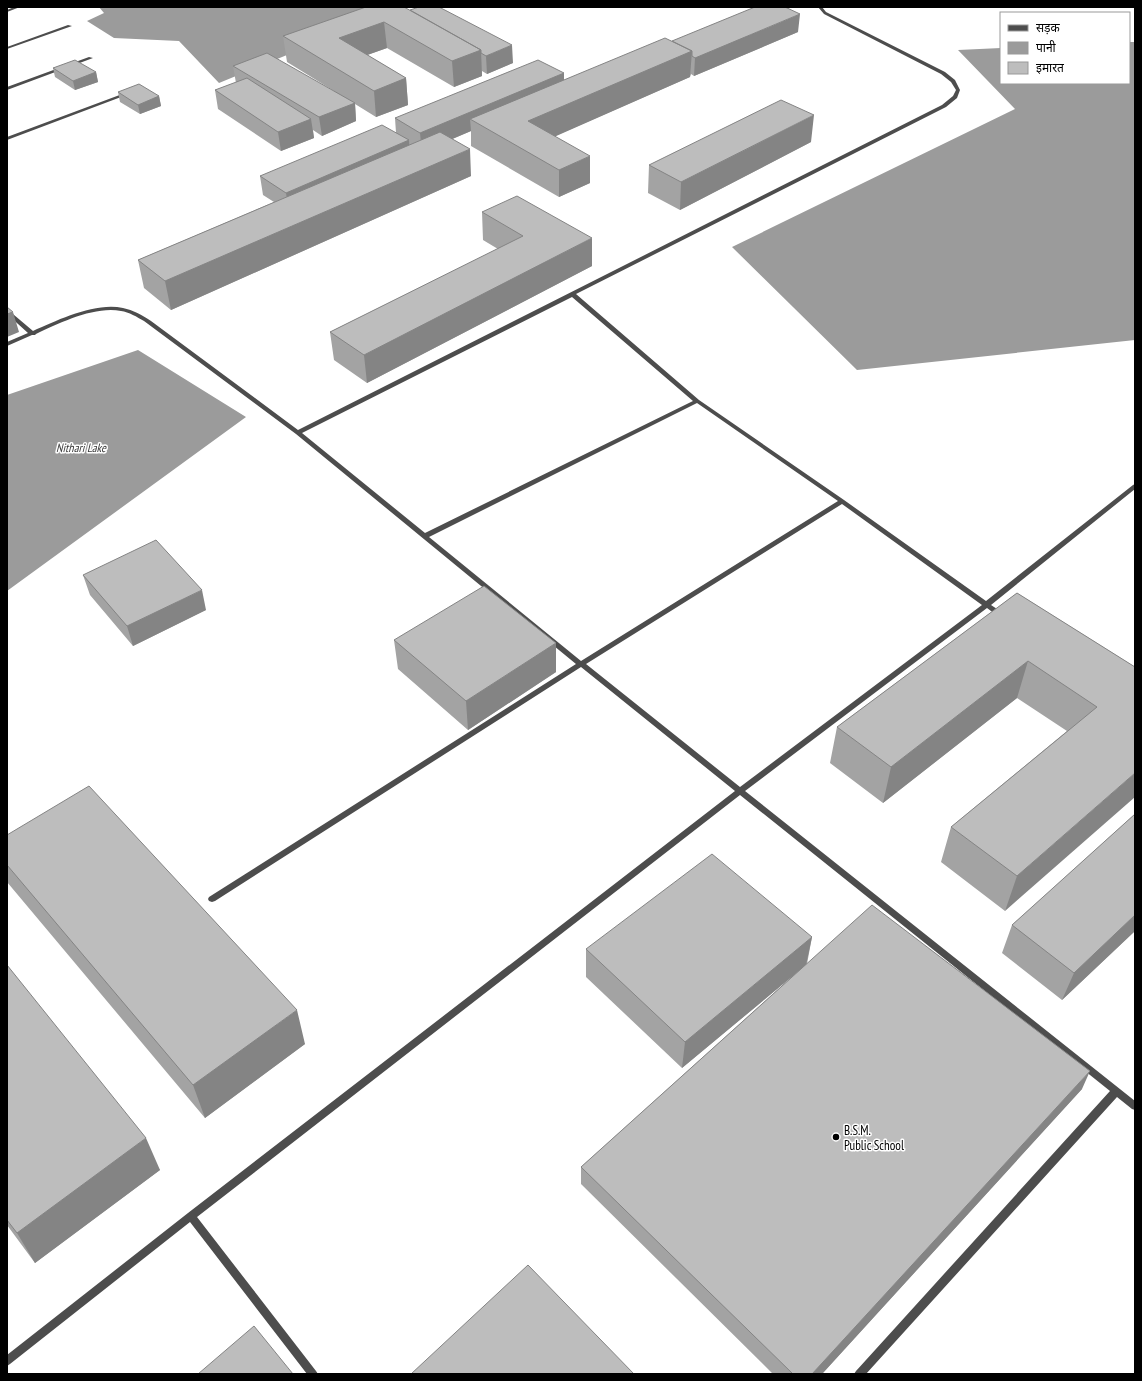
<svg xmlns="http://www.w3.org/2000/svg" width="1142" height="1381" font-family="'PT Sans Narrow','Noto Sans Devanagari',sans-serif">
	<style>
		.water { fill: #9b9b9b }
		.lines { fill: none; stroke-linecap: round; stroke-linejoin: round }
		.minor { fill: #4d4d4d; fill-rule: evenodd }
		.wall { fill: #a3a3a3 }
		.shaded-wall { fill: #848484 }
		.building { fill: #bdbdbd; stroke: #848484 }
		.poi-dot { fill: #000; stroke: #fff; stroke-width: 1.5 }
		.labels { text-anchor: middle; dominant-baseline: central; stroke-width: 3; stroke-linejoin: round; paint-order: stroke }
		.water-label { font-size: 12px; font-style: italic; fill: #3c3c3c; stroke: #fff }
		.near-poi-label { font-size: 13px; fill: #000; stroke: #fff; text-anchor: start }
	</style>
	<rect width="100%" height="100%" fill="#fff"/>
	<path class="water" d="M99 7H404L219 83 179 41 114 38 87 21 104 13Z
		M1129 42H1135V340L857 370 732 247 1015 109 958 50 1001 48V83H1129Z
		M138 350 246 417 7 591V395Z"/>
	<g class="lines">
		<path class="minor" d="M14 7H20L7 12V10Z
			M818 7H822L826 12 945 72 955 80 960 90 957 98 946 107 576 294 699 400 844 500 986 601 1133 485 1135 484V489L991 605 1003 613 1004 615 1003 617H999L987 608 745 791 1135 1101V1110L1132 1109 1117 1097 866 1374H854L856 1371 1110 1091 740 795 197 1217 316 1371 318 1374H307L190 1222 10 1364 7 1366V1355L188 1213 735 791 581 667 215 901 212 902 209 901 208 899 209 897 576 664 296 434 144 321C137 317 129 312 121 311 94 306 60 323 36 334L35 335H32L7 346V342L28 333 7 314V309L33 331C58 320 95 302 123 308 133 310 142 315 151 321L298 430 942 105 953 96 956 90 951 82 941 74 824 14ZM572 297 693 401 425 533 302 433ZM697 403 838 501 581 661 429 537ZM842 504 982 605 740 787 586 664Z
			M68 25 72 26 7 49V47Z
			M89 57 93 58 7 90V87Z
			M125 93 129 94 7 140V137Z"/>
	</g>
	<path class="wall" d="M366 7 513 63 487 74 482 71V76L454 87 387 48 367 55 406 78 408 105 376 117 355 104 356 121 322 136 313 130 314 138 281 151 218 109 215 90 236 83 233 66 334 91 287 62 283 36Z
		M798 32 694 76 691 74 690 77 555 136 590 183 559 197 471 146V131L452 139 471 176 171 310 144 288 138 260 274 202 263 195 260 176 396 133 395 118 564 73V80L672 41Z
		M53 68 96 72 98 82 75 90 55 77Z
		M118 92 159 96 161 106 140 114 120 102Z
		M811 142 680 210 648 193 649 165Z
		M482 212 592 266 367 383 334 360 330 332 498 249 483 240Z
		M83 575 206 610 133 646 90 595Z
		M1017 593 1135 667 1005 911 941 862 951 827 1067 731 1017 698 883 803 830 763 837 727Z
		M394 640 556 643V672L468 730 398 669Z
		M1135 814V931L1062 1000 1002 953 1012 925Z
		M7 835 305 1044 205 1118 7 882Z
		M812 937 807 964 1082 1089 822 1374H773L581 1184V1167L795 974 682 1068 586 977V949Z
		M7 965 160 1170 35 1263 7 1225Z"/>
	<path class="shaded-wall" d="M800 14 798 32 694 76 695 58Z
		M384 22 387 48 342 64 339 38Z
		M512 45 513 63 487 74 486 56Z
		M481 50 482 76 454 87 452 61Z
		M692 51 690 77 529 148 528 121Z
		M96 72 98 82 75 90 73 81Z
		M564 73V91L470 119 471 131 422 152 420 133Z
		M406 78 408 105 376 117 374 91Z
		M159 96 161 106 140 114 138 105Z
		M355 103 356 121 322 136 319 117Z
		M814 115 811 142 680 210 681 182Z
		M311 119 314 138 281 151 278 132Z
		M409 140 410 159 289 212 286 193Z
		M470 149 471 176 171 310 165 281Z
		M590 156V183L559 197V170Z
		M592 238V266L367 383 364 355Z
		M13 312 19 332 7 337V314Z
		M202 590 206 610 133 646 127 626Z
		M556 643V672L468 730 466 701Z
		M1028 661 1017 698 883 803 891 767Z
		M1135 773V797L1005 911 1017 876Z
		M1135 915V931L1062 1000 1074 973Z
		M812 937 806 965 682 1068 685 1042Z
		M297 1010 305 1044 205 1118 193 1085Z
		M1090 1071 1082 1089 822 1374H812Z
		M146 1138 160 1170 35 1263 17 1233Z"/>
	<path class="building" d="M366 7H404L481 50 452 61 384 22 339 38 406 78 374 91 283 36Z
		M419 7H439L512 45 486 56 481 53V50L410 10Z
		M755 7H785L800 14 695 58 692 56V51L672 41Z
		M665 38 692 51 528 121 590 156 559 170 470 119Z
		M267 53 355 103 319 117 233 66Z
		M75 60 96 72 73 81 53 68Z
		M538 60 564 73 420 133 395 118Z
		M247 78 311 119 278 132 215 90Z
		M139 84 159 96 138 105 118 92Z
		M781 100 814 115 681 182 649 165Z
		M382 125 409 140 286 193 260 176Z
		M440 132 470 149 165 281 138 260Z
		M517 196 592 238 364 355 330 332 523 236 482 212Z
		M7 307 13 312 7 314Z
		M156 540 202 590 127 626 83 575Z
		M484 586 556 643 466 701 394 640Z
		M1017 593 1135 667V773L1017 876 951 827 1097 707 1028 661 891 767 837 727Z
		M89 786 297 1010 193 1085 7 865V835Z
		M1135 814V915L1074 973 1012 925Z
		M712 854 812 937 685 1042 586 949Z
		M872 905 1090 1071 812 1374H793L581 1167Z
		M7 965 146 1138 17 1233 7 1220Z
		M528 1265 634 1374H411Z
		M254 1326 293 1374H198Z"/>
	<circle class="poi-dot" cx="836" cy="1137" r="4"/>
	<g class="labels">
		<g class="water-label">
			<text x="81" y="447">Nithari Lake</text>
		</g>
		<g class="near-poi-label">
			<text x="844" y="1130">B.S.M.<tspan x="844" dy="15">Public School</tspan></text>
		</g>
	</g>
	<rect width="1142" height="1381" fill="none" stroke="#000000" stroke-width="16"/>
	<rect x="1000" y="12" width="130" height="72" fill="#ffffff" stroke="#999999"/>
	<rect x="1008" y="25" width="20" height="6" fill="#4d4d4d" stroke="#999999"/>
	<text x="1036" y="32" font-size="12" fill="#000000">सड़क</text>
	<rect x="1008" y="42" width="20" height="12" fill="#9b9b9b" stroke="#999999"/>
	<text x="1036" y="52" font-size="12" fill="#000000">पानी</text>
	<rect x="1008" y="62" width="20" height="12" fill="#bdbdbd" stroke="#999999"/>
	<text x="1036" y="72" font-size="12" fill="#000000">इमारत</text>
</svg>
